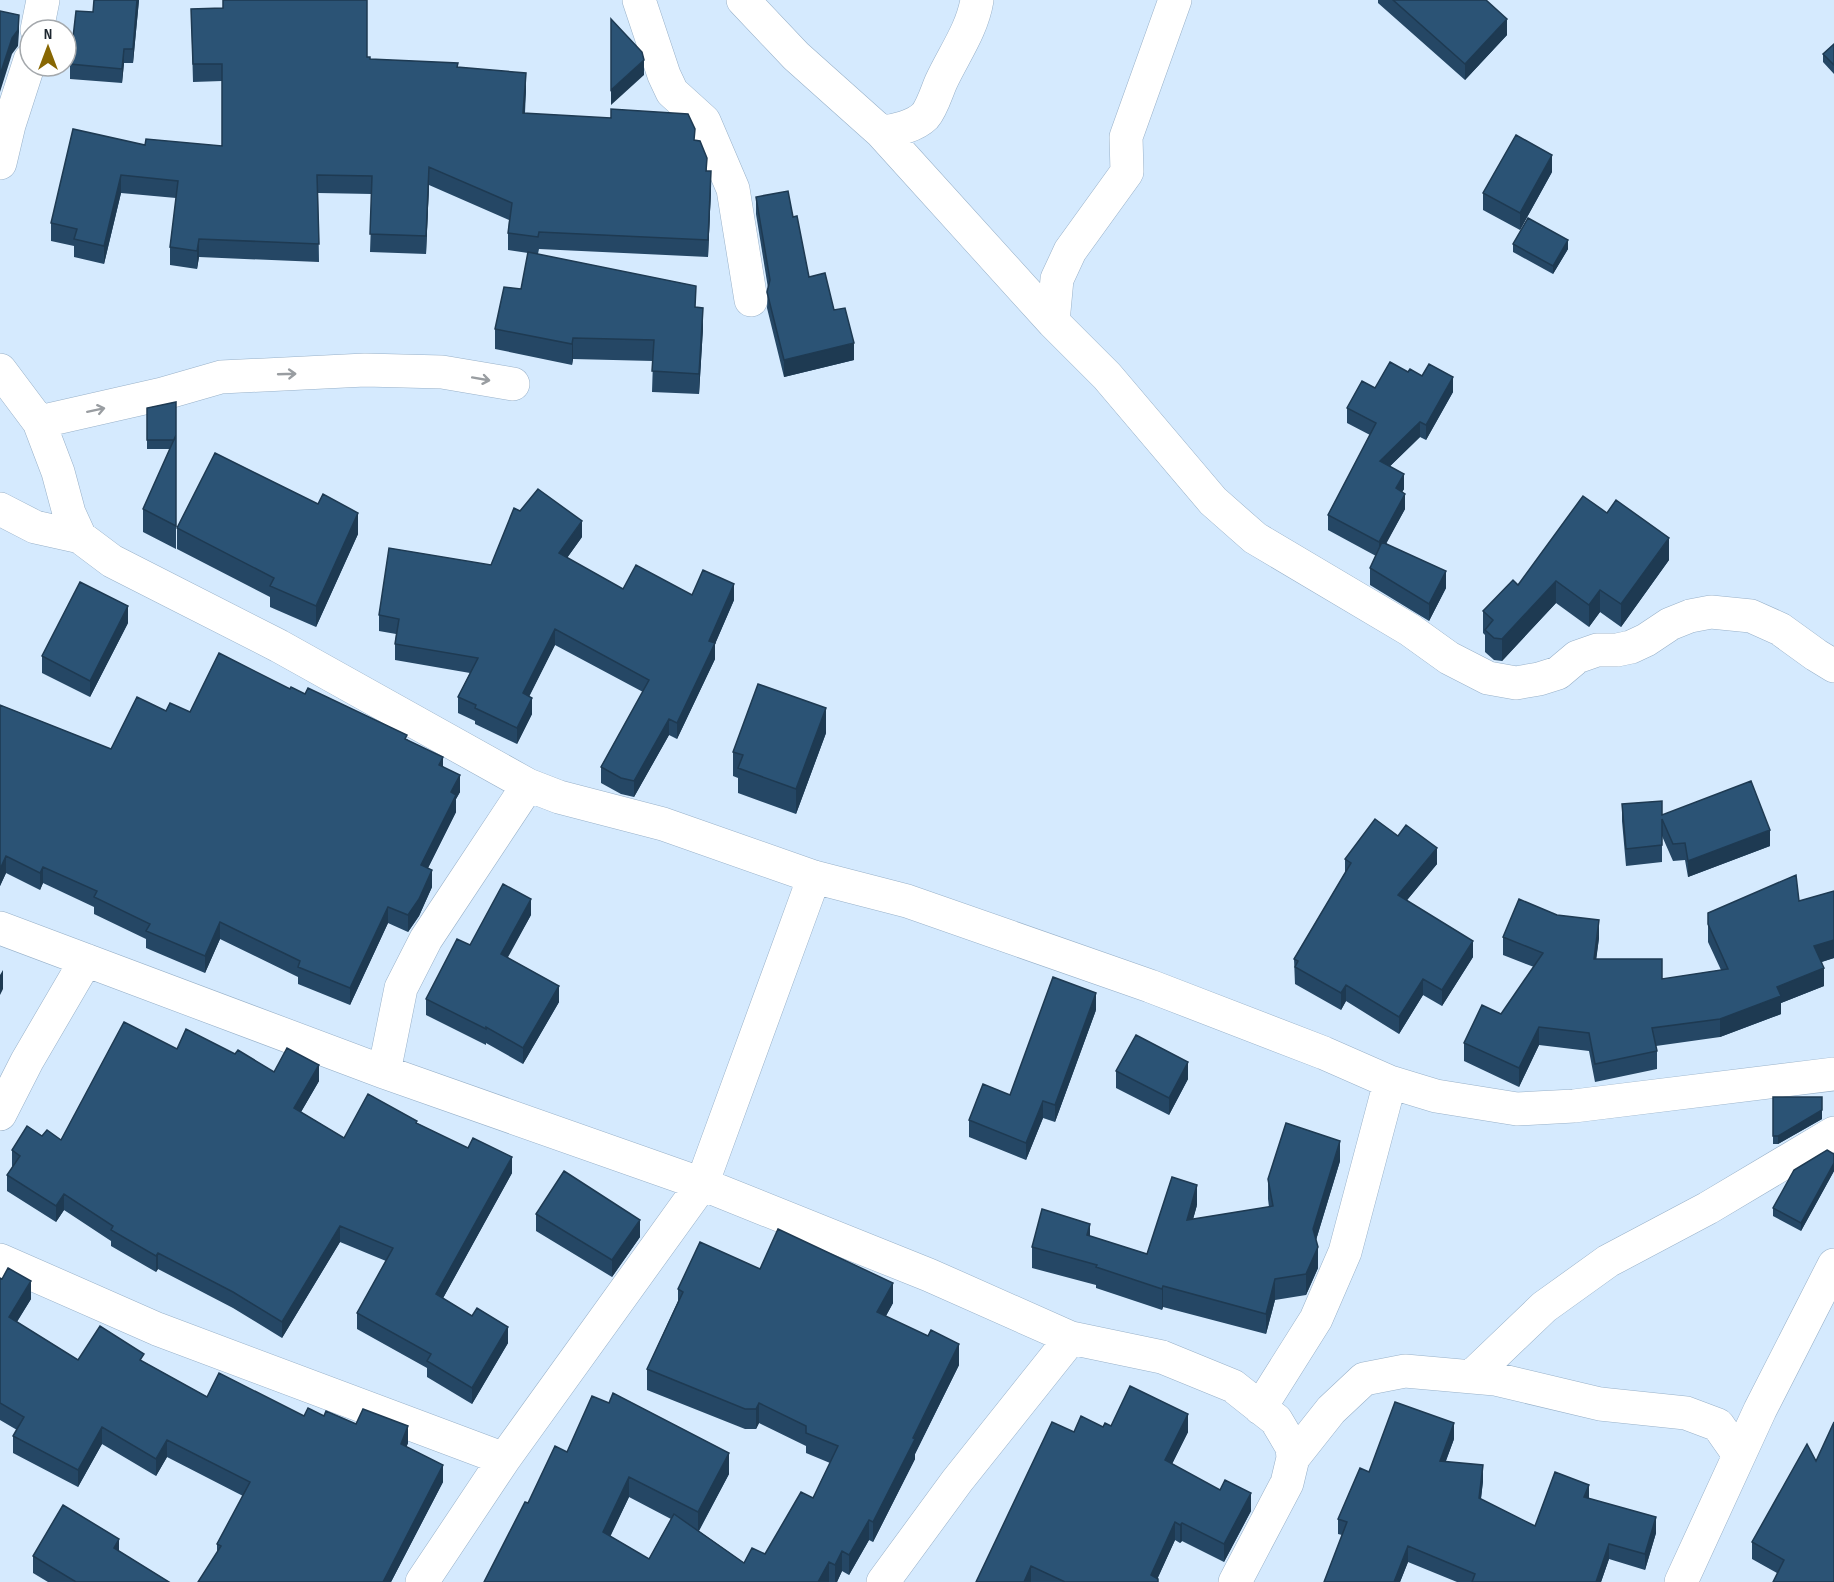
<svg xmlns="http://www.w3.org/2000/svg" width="1834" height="1582" font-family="'Sofia Sans Condensed',sans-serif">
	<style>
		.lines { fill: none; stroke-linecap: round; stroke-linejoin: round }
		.street-casing { stroke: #98b1c9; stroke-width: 34 }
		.street { stroke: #fff; stroke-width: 33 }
		.wall { fill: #254765; fill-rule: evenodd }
		.shaded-wall { fill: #1e3a52 }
		.building { fill: #2b5375; stroke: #1e3a52; stroke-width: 1.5 }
		.oneway { stroke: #999da1 }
	</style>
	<rect width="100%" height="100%" fill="#d5eafe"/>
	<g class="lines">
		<g class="street-casing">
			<path id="street" d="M639 0 664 75 672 92 704 121 733 189 751 300
				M743 0 796 56 881 132 1053 322 1107 376 1213 501 1255 538 1410 630 1449 658 1488 678 1516 683 1539 679 1558 673 1577 657 1597 650H1617L1631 647 1646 640 1670 624 1690 616 1711 612 1751 616 1780 629 1816 655 1834 666
				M37 30 43 0
				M881 132C895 131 915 126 925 116 932 108 937 91 941 82 954 54 972 30 977 0
				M0 163 9 125 30 60
				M1053 322 1057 279 1070 251 1127 172 1126 137 1175 0
				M0 370 39 422 58 472 69 513 80 537 112 561 279 646 528 785 559 797 663 824 814 877 907 901 1150 986 1324 1053 1390 1082 1436 1096 1517 1109 1574 1106 1834 1074
				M39 422 162 394 221 377 365 370 442 372 513 384
				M0 509 35 527 80 537
				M0 928 384 1072 702 1184 929 1275 1071 1338 1162 1357 1233 1386 1276 1420 1292 1447 1293 1458 1287 1483 1235 1582
				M384 1072 401 988 426 939 528 785
				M0 1114 27 1061 86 960
				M0 1260 157 1329 504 1459
				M1472 1376 1544 1307 1608 1261 1708 1208 1834 1133
				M1260 1408 1316 1319 1345 1252 1390 1082
				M1293 1458 1331 1410 1364 1379 1405 1371 1495 1379 1600 1404 1686 1413 1718 1425 1739 1455
				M422 1582 504 1459 702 1184 814 877
				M883 1582 957 1481 1071 1338
				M1681 1582 1760 1410 1834 1265"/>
		</g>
		<use href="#street" class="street"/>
	</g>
	<path class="wall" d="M94 0H139L133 63H124L122 83 70 79V64L93 12Z
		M1378 0H1486L1507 35 1465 80 1378 3Z
		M223 8 367 57 370 59 458 67 526 90 525 113 695 140 707 171 711 189 708 257 539 249 538 254 696 307 703 328 699 394 652 392 653 361 573 359 572 365 495 349V329L521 289 528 253 508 250V233L509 220 429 185 426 254 370 252 372 194 318 193 319 262 199 257 197 269 170 265V247L176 198 121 193 104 264 74 257V246L51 241V223L145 145 222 146V81L193 82 191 9Z
		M1834 44V74L1823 62V54Z
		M1552 172 1520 230 1483 210V193Z
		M756 197 809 277 834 310 854 360 784 377 767 308 768 288 756 214Z
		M1513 244 1568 249 1553 274 1513 252Z
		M1408 372 1422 376 1453 392 1426 440 1420 437 1390 466 1404 489 1402 492 1405 509 1386 543 1446 588 1429 621 1370 585V568L1376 556 1328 530V515L1370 435 1347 423V408L1375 388Z
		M176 402V549L143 532V509L170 449H147V408Z
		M318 504 358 534 316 627 270 607V597L177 549V528Z
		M582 537 567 558 623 589 734 600 715 644V659L677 739 669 735 634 797 621 794 601 783V767L643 692 555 645 529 696 532 714 517 744 475 724V721L458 713V697L470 673 395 660V644L396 634 379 631V615L491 565Z
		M1669 560 1621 627 1600 612 1589 627 1556 603 1502 661 1494 660 1485 652V635L1483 633V611L1518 585Z
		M128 623 90 697 42 673V656Z
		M290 689 305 694 407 739 443 766 460 792 456 799V812L428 868 432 887 419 916 408 932 388 923 350 1005 298 984V977L220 939 205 973 146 948V939L94 914V907L43 883 40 890 6 873 0 886V705L111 749 166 711 190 712Z
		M826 733 796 814 738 793V778L733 776V752Z
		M1622 804 1662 815 1770 846 1688 877 1685 860 1673 861 1662 836V862L1626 866 1622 821Z
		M1345 859 1437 864 1407 900 1473 957 1442 1006 1423 995 1399 1034 1346 1001 1341 1010 1295 984 1294 959 1345 873Z
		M1834 891V958L1822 962 1824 986 1781 1003V1014L1720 1037 1656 1046 1657 1051V1069L1595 1082 1589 1051 1539 1045 1519 1087 1464 1061V1043L1501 1014 1534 967 1503 955V937L1599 938 1596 959 1662 979 1721 970 1708 942V913L1799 901Z
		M531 915 507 957 559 1002 523 1064 486 1043V1045L426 1015V999L470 945Z
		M1096 1010 1055 1122 1043 1118 1026 1160 969 1137V1120L1010 1095Z
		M177 1049 235 1054 274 1072 319 1081 301 1112 344 1138 417 1123 512 1173 443 1298 508 1343 472 1404 427 1377V1368L357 1329V1313L386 1261 340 1242 282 1338 233 1308 158 1269 156 1272 111 1246V1241L64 1210 56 1222 7 1191V1175L13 1167 12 1166V1150L42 1136 61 1140Z
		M1116 1071 1188 1079 1169 1115 1116 1088Z
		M1773 1097 1822 1119 1778 1144H1773Z
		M1834 1154V1171L1801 1231 1773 1216V1208Z
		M1340 1161 1316 1240 1318 1268 1306 1295 1275 1300 1266 1334 1163 1307 1162 1310 1096 1288V1285L1032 1268V1247L1090 1236 1147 1254 1197 1205 1193 1219 1269 1207 1268 1199V1179Z
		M536 1214 640 1237 612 1277 536 1231Z
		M760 1269 893 1303 886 1316 959 1365 915 1454V1459L873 1542 869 1540 849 1575 842 1571 837 1582H484L528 1503 567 1452 729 1474 699 1531 744 1563 765 1554 813 1498 830 1463 806 1453V1446L759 1423 756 1429H745L647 1390V1369L678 1301V1289ZM629 1497 671 1519 649 1559 610 1536Z
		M0 1278 31 1299 17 1322 78 1360 144 1362 207 1397 304 1416H324L356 1424 408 1443 406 1447 443 1482 391 1582H198L217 1553V1544L243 1496 167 1457 156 1476 102 1444 78 1487 13 1453V1436L17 1430 0 1420Z
		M1111 1426 1188 1432 1172 1464 1251 1511 1224 1562 1182 1541 1180 1543 1175 1540 1157 1579 1158 1582H976L1074 1432Z
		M1454 1439 1446 1461 1483 1481 1481 1499 1535 1526 1589 1498 1656 1533 1645 1570 1609 1559 1601 1582H1457L1408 1562 1400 1582H1324L1342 1535 1338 1534V1519L1369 1472Z
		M1816 1461 1834 1582 1777 1573 1752 1559V1542Z
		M119 1551 169 1582H48L33 1573V1556Z"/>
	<path class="shaded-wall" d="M137 0H139L133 63V49Z
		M19 15V32L18 46 12 54 0 92V75Z
		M1507 19V35L1465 80V64Z
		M124 49V63L122 83V69Z
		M644 60V75L611 105V90Z
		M526 73V90L523 130V113Z
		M1552 155V172L1520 230V213Z
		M429 167V185L426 254V236Z
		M711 171V189L708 257V240Z
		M121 175V193L104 264V246Z
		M199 239V257L197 269V251Z
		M1568 240V249L1553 274V266Z
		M703 308V328L699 394V374Z
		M573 338V359L572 365V344Z
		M854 343V360L784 377V360Z
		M1453 377V392L1426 440V425Z
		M1420 422V437L1380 476V461Z
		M1404 474V489L1396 503V488Z
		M1405 494V509L1379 557V542Z
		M358 513V534L316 627V606Z
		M582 521V537L559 569V553Z
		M1669 538V560L1621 627V604Z
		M1446 571V588L1429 621V604Z
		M1556 581V603L1502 661V639Z
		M734 584V600L715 644V659L677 739V723L709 641Z
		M1600 590V612L1589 627V605Z
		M128 606V623L90 697V681Z
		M555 629V645L523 709V693Z
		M532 698V714L517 744V728Z
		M826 708V733L796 814V789Z
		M669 719V735L634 797V781Z
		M443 757V774L439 765Z
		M460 775V792L456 799V812L421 882V865L451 792Z
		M1770 830V846L1688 877V861Z
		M1437 848V864L1398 911V895Z
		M6 856V873L0 886V869Z
		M43 867V883L40 890V873Z
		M432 870V887L419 916 408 932V915Z
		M531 899V915L501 970V954Z
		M388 907V923L350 1005V988Z
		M1599 920V938L1594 977V959Z
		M220 922V939L205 973V956Z
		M1834 940V958L1814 964V946Z
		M1473 941V957L1442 1006V990Z
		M1824 968V986L1781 1003V1014L1720 1037V1019L1777 987Z
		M3 970V989L0 995V975Z
		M1423 979V995L1399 1034V1017Z
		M1346 985V1001L1341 1010V993Z
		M559 986V1002L523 1064V1048Z
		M1096 993V1010L1055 1122V1105Z
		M1539 1027V1045L1519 1087V1068Z
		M1188 1062V1079L1169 1115V1098Z
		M319 1065V1081L294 1124V1108Z
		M1043 1101V1118L1026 1160V1143Z
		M1822 1110V1119L1778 1144V1136Z
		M1340 1141V1161L1313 1250V1229Z
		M512 1157V1173L436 1311V1294Z
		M1834 1163V1171L1801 1231V1223Z
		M1197 1185V1205L1187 1241V1220Z
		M64 1194V1210L56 1222V1206Z
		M640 1220V1237L612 1277V1260Z
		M1090 1224V1244L1087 1235Z
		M340 1226V1242L282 1338V1322Z
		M1318 1247V1268L1306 1295V1274Z
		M158 1253V1269L156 1272V1256Z
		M1275 1279V1300L1266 1334V1314Z
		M31 1281V1299L9 1334V1317Z
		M893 1283V1303L877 1332V1312Z
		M1163 1286V1307L1162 1310V1289Z
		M508 1327V1343L472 1404V1388Z
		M959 1344V1365L915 1454V1459L873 1542V1522Z
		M759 1403V1423L756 1429V1409Z
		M1188 1414V1432L1165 1478V1460Z
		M1454 1423V1439L1440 1476V1461Z
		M408 1426V1443L401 1462V1444Z
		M102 1427V1444L78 1487V1470Z
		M167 1440V1457L156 1476V1459Z
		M729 1453V1474L698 1532V1512Z
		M443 1465V1482L391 1582H383Z
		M1483 1465V1481L1479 1514V1498Z
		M629 1477V1497L603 1552V1532Z
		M1589 1485V1500L1584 1497Z
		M1251 1493V1511L1224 1562V1544Z
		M1656 1517V1533L1645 1570V1554Z
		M869 1520V1540L849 1575V1555Z
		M1175 1522V1540L1156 1582 1151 1575Z
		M1182 1523V1541L1180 1543V1525Z
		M119 1539V1556L114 1548Z
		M1609 1544V1559L1601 1582H1596Z
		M1408 1546V1562L1400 1582H1394Z
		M842 1551V1571L837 1582H835V1565Z
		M829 1562V1582H818Z
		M1031 1566V1582H1024Z"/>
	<path class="building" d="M94 0H137L133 49H124L122 69 70 64 76 11 93 12Z
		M223 0H367V57H370V59L458 63 457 67 526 73 523 113 611 118V109L688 114 695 129 694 140 700 141 707 158 706 171H711L708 240 539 232 538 237 508 233 512 203 429 167 426 236 370 234 372 176 317 175 319 244 199 239 197 251 170 247 178 181 121 175 104 246 74 239 77 229 51 223 73 129 145 145 146 139 222 146V64H193L191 9 223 8Z
		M1393 0H1486L1507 19 1465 64Z
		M0 11 19 15 18 30 12 38 0 75Z
		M611 19 642 52 644 60 611 90Z
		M1834 44V65L1823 54Z
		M1516 135 1552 155 1520 213 1483 193Z
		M788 191 793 217 797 216 809 277 825 273 834 310 845 308 854 343 784 360 767 292 770 280 756 197Z
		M1528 218 1568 240 1553 266 1513 244Z
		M528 252 696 286 695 307 703 308 699 374 652 371 654 340 573 338 572 344 495 329 504 287 521 289Z
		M1390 362 1408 372 1410 369 1422 376 1429 364 1453 377 1426 425 1420 422 1380 461 1404 474 1396 488 1405 494 1379 542 1328 515 1376 423 1347 408 1362 381 1375 388Z
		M176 402V435L174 440H147V408Z
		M176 435V526L143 509Z
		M215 453 318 504 323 494 358 513 316 606 270 586 274 578 177 528Z
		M538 489 582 521 559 553 623 589 636 565 692 595 703 570 734 584 709 641 715 643 677 723 669 719 634 781 621 778 601 767 649 680 555 629 523 693 532 698 517 728 475 708 476 705 458 697 478 658 395 644 399 619 379 615 389 548 491 565 514 508 520 511Z
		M1583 496 1607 513 1616 500 1669 538 1621 604 1600 590 1589 605 1556 581 1502 639 1494 638 1485 630 1493 620 1483 611 1513 580 1518 585Z
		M1382 542 1446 571 1429 604 1370 568Z
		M80 582 128 606 90 681 42 656Z
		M219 653 290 689 291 687 305 694 308 688 407 735 405 739 443 757 439 765 460 775 451 792 456 795 421 865 432 870 419 899 408 915 388 907 350 988 298 967 300 961 220 922 205 956 146 931 150 924 94 897 97 891 43 867 40 873 6 856 0 869V705L111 749 137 697 166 711 170 703 190 712Z
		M758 684 826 708 796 789 738 768 743 755 733 752Z
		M1751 781 1770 830 1688 861 1685 843 1673 844 1662 819V845L1626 849 1622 804 1662 801V815Z
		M1375 819 1398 836 1406 825 1437 848 1398 895 1473 941 1442 990 1423 979 1399 1017 1346 985 1341 993 1295 967 1298 961 1294 959 1351 863 1345 859Z
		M1796 875 1799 901 1834 891V940L1814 946 1824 968 1777 987 1781 996 1720 1019 1652 1028 1657 1051 1595 1064 1589 1033 1539 1027 1519 1068 1464 1043 1482 1005 1501 1014 1543 953 1503 937 1519 899 1557 915 1599 920 1594 959H1662V979L1728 969 1708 924V913Z
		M503 884 531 899 501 954 559 986 523 1048 486 1027V1029L426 999 457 939 470 945Z
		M1053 977 1096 993 1055 1105 1043 1101 1026 1143 969 1120 983 1084 1010 1095Z
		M124 1022 177 1049 186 1029 235 1054 238 1050 274 1072 287 1048 319 1065 294 1108 344 1138 368 1094 417 1121 416 1123 468 1148 473 1138 512 1157 436 1294 472 1316 477 1308 508 1327 472 1388 427 1361 431 1354 357 1313 393 1248 340 1226 282 1322 233 1292 158 1253 156 1256 111 1230 113 1226 64 1194 56 1206 7 1175 20 1156 12 1150 27 1126 42 1136 47 1130 61 1140Z
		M1136 1035 1188 1062 1169 1098 1116 1071Z
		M1773 1097H1822V1110L1778 1136H1773Z
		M1286 1123 1340 1141 1313 1229 1318 1247 1306 1274 1275 1279 1266 1314 1163 1286 1162 1289 1096 1267 1097 1265 1032 1247 1042 1209 1090 1224 1087 1235 1147 1254 1172 1177 1197 1185 1187 1220 1273 1206 1268 1179Z
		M1827 1150 1834 1154V1163L1801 1223 1773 1208 1794 1170Z
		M564 1171 640 1220 612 1260 536 1214Z
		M778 1229 893 1283 877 1312 928 1336 931 1330 959 1344 913 1438 915 1439 873 1522 869 1520 849 1555 842 1551 835 1565 829 1562 818 1582H484L525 1502 528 1503 555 1446 567 1452 592 1396 609 1403 613 1393 729 1453 698 1512 629 1477 603 1532 649 1559 674 1514 744 1563 752 1548 765 1554 801 1492 813 1498 838 1446 806 1433V1426L759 1403 756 1409H745L647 1369 683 1292 678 1289 700 1242 760 1269Z
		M8 1268 31 1281 9 1317 78 1360 100 1326 144 1354 140 1360 207 1397 219 1373 304 1416 308 1408 324 1416 326 1411 356 1424 363 1409 408 1426 401 1444 443 1465 383 1582H198L221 1546 217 1544 250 1482 167 1440 156 1459 102 1427 78 1470 13 1436 24 1417 0 1403V1278L2 1279Z
		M1130 1386 1188 1414 1165 1460 1220 1490 1225 1480 1251 1493 1224 1544 1182 1523 1180 1525 1175 1522 1151 1575 1158 1579V1582H1065L1031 1566 1024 1582H976L1052 1422 1074 1432 1081 1416 1103 1427 1105 1423 1111 1426Z
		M1395 1402 1454 1423 1440 1461 1483 1465 1479 1498 1535 1526 1555 1472 1589 1485 1584 1497 1656 1517 1645 1554 1609 1544 1596 1582H1472L1475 1574 1408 1546 1394 1582H1324L1347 1522 1338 1519 1360 1468 1369 1472Z
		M1834 1422V1582H1773L1784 1560 1752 1542 1807 1444 1816 1461Z
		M63 1505 119 1539 114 1548 169 1582H76L33 1556Z"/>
	<defs><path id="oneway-shaft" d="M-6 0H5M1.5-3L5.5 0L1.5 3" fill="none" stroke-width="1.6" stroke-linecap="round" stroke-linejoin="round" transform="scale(1.5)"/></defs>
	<g class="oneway">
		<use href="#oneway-shaft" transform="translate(287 374) rotate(-2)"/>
		<use href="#oneway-shaft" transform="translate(481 379) rotate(10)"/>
		<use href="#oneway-shaft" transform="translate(96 410) rotate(-12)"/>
	</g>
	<g transform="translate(48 48)"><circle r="28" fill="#ffffff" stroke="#a4a8ac" stroke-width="1.5"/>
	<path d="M0-4.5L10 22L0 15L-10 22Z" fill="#886703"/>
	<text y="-9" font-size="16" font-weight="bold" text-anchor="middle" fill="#1c262f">N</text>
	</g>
</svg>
